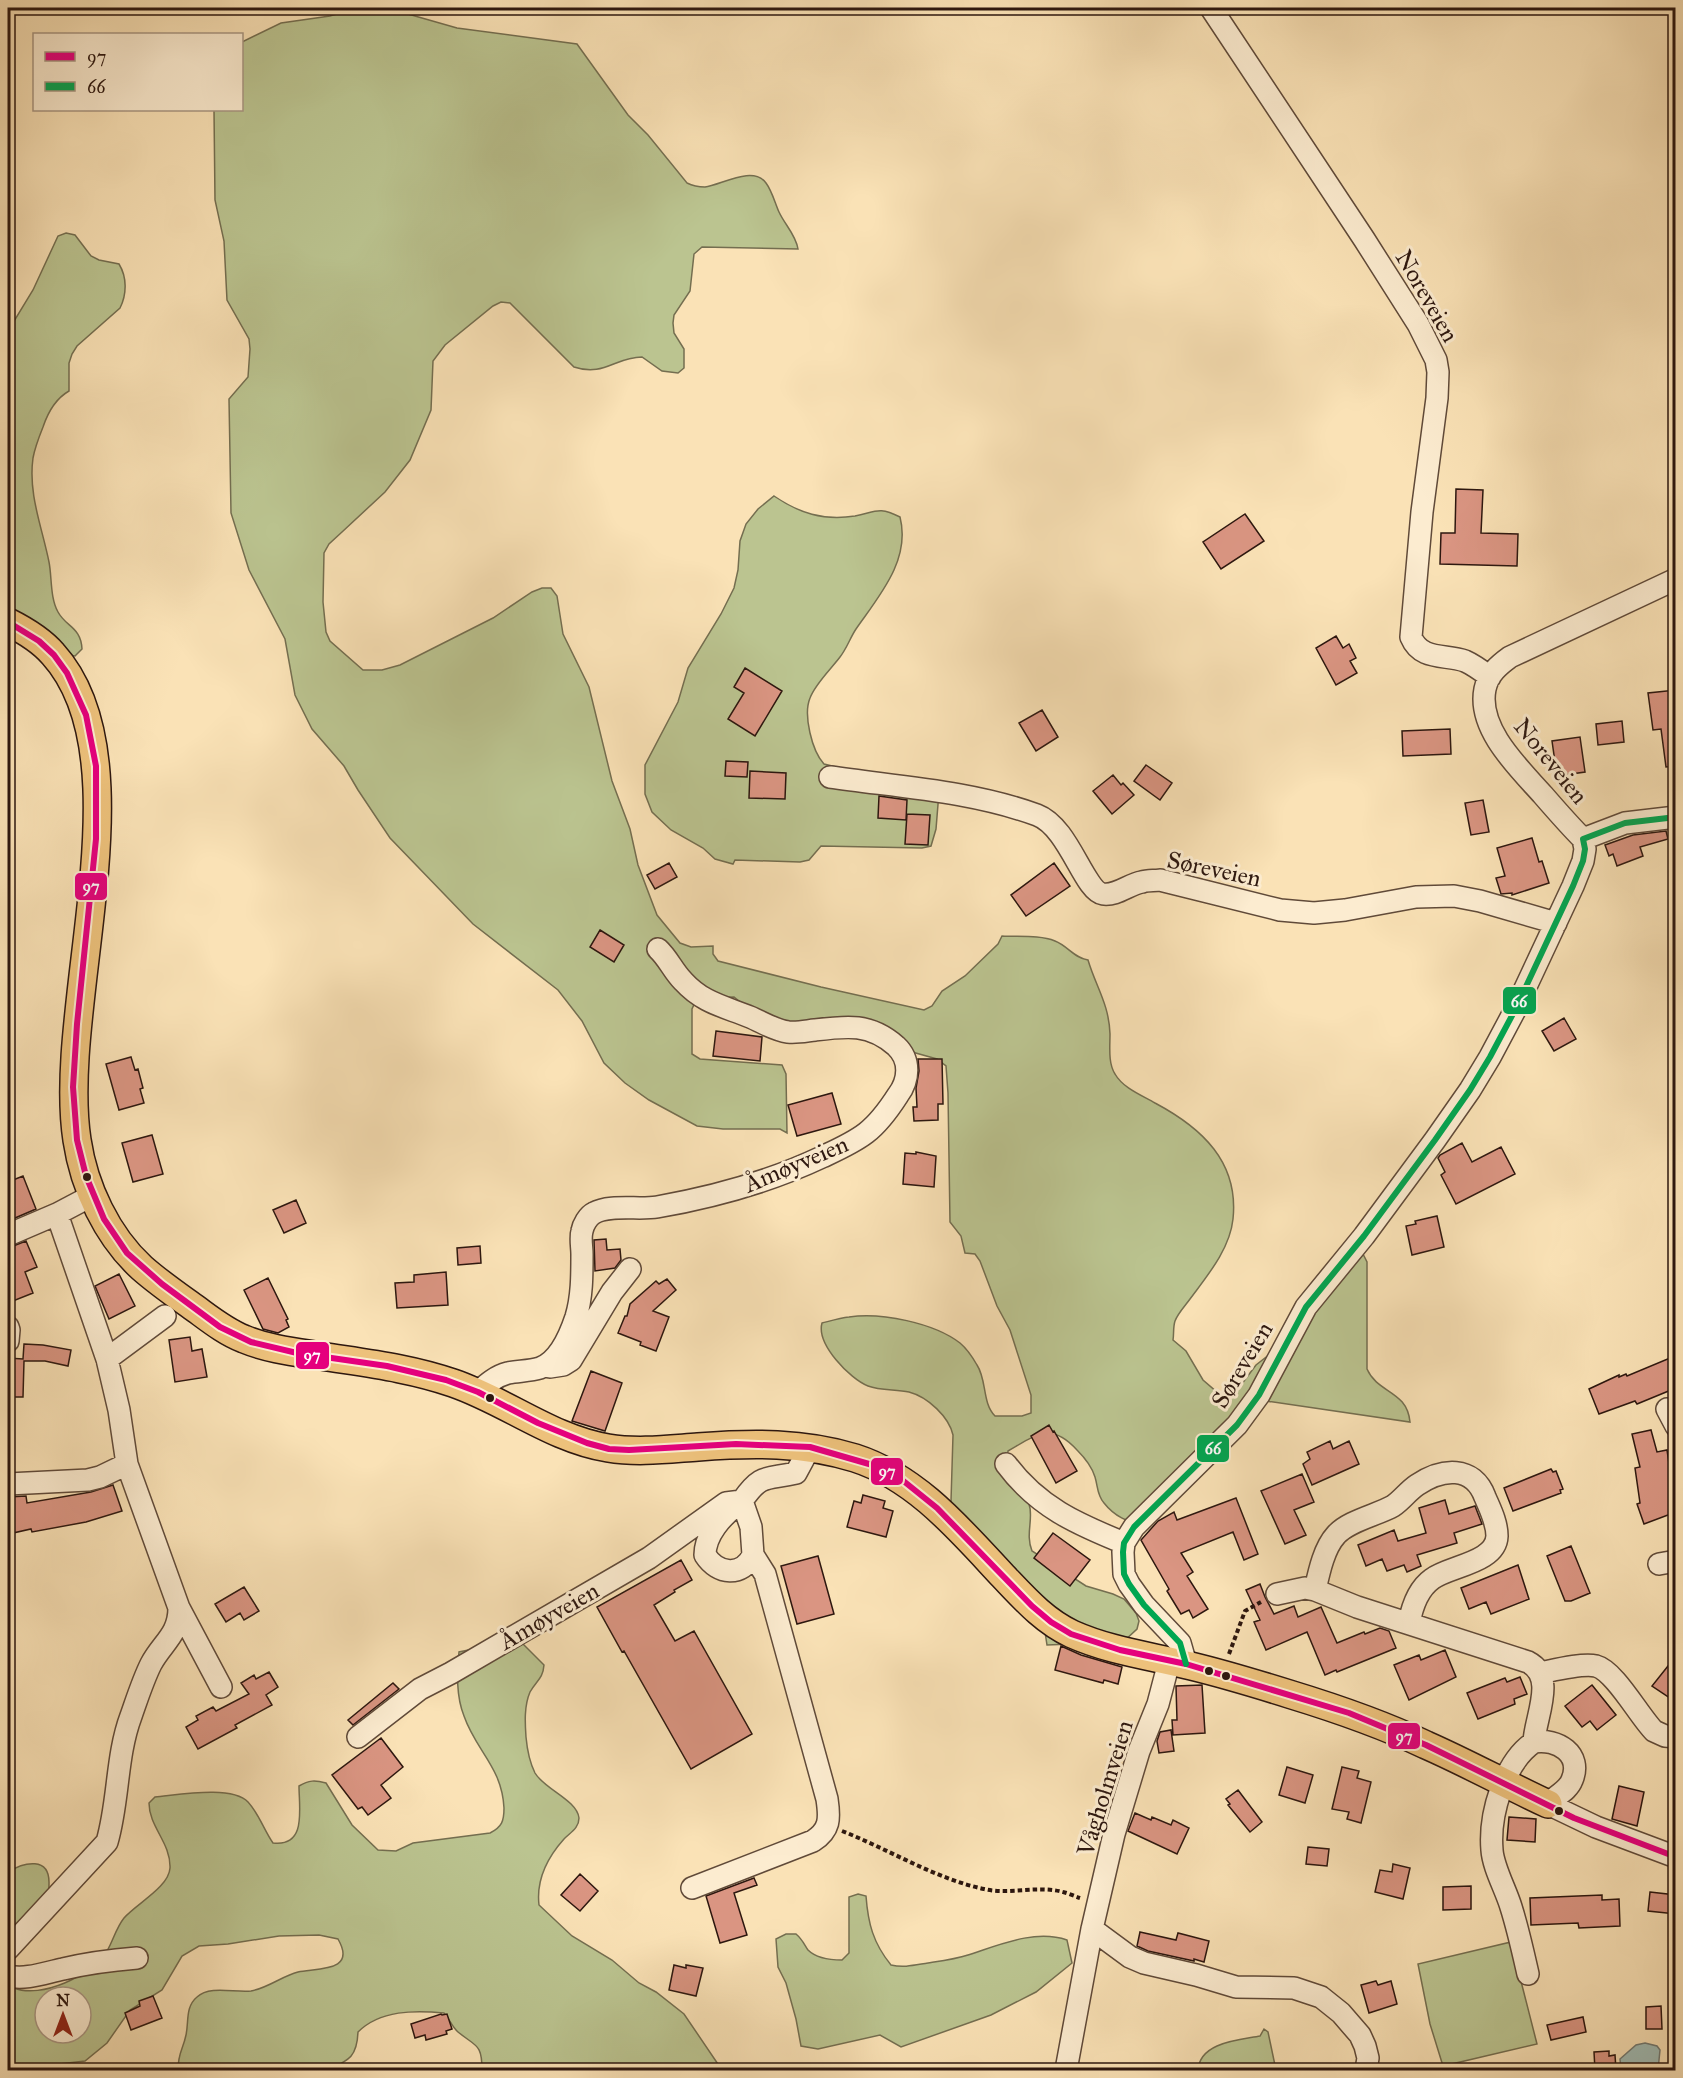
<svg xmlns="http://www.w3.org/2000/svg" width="1683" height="2078" font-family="'IM FELL Great Primer',serif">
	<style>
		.green { fill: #bbc490; stroke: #746e50; stroke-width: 1.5; fill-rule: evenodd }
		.water { fill: #a0bcb5; stroke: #727a73; stroke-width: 1.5 }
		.building { fill: #da9582; stroke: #2d170f; stroke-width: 1.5 }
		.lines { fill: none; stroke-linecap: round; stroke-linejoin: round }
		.minor-casing { stroke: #604a39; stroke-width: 24 }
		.major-casing { stroke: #2d170f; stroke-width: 30 }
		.path { stroke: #2d170f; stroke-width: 4; stroke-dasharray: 4.5 3; stroke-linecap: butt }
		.minor { stroke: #fcecd0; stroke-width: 21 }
		.major { stroke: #edc17b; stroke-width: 27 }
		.bus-1-casing { stroke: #fcecd0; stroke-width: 10 }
		.bus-2-casing { stroke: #fcecd0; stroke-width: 10 }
		.bus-1 { stroke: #e5007d; stroke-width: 6 }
		.bus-2 { stroke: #00a651; stroke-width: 6 }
		.bus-dot { fill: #2d170f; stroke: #fcecd0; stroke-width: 2 }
		.labels { text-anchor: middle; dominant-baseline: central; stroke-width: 6; stroke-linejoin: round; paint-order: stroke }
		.street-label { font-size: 24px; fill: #2d170f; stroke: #fcecd0 }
		.line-badge { stroke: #fcecd0; stroke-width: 2 }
		.badge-label { font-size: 16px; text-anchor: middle; font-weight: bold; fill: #fff }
	</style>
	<rect width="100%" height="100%" fill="#fae2b6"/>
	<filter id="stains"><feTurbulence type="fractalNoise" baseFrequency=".00333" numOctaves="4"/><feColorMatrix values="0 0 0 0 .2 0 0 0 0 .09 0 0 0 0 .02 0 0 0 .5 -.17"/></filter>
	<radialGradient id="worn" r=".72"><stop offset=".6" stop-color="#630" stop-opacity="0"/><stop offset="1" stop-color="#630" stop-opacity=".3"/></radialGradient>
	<path class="green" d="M357 8H387L457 28 577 44 628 115 648 135 687 183C693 186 698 187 705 187 721 185 753 165 766 183 772 191 775 203 779 212 785 225 796 235 798 249L702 247 694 254 690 291 674 315 673 323 674 333 684 349V368L678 373 662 371 642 357C615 357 604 377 574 367L510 303 501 302 493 306 445 345 433 361 431 410 410 460 385 492 342 532 329 544 324 553 323 602 326 632 330 641 363 670H382L400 665 493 618 532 592 542 588H551L557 596 563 634 589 687 612 781 630 829 638 865 657 915 680 943 691 947 713 946V954L718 961 821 987 924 1010 932 1006 942 991 965 976 998 944 1002 936C1019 937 1040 935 1055 941 1068 946 1074 958 1088 960 1096 987 1109 1004 1110 1034 1110 1047 1108 1063 1115 1074 1123 1088 1141 1095 1155 1103 1202 1128 1239 1162 1233 1219 1230 1249 1207 1276 1190 1299 1185 1306 1178 1313 1175 1321 1173 1327 1174 1334 1173 1340L1186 1351 1203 1380 1217 1392 1225 1396 1235 1393 1256 1365 1270 1354 1363 1254 1367 1262V1369C1378 1394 1407 1390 1410 1422L1259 1400 1143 1526C1127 1521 1115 1517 1104 1503 1097 1495 1098 1487 1095 1477 1092 1467 1084 1457 1077 1450 1051 1421 1036 1435 1008 1451 1005 1470 1024 1486 1029 1504 1034 1518 1025 1534 1032 1551L1086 1586 1113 1594 1124 1599 1136 1613 1139 1621 1137 1629 1123 1642 1047 1645 1045 1632 947 1529 951 1501 953 1435C949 1417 928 1397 909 1392 896 1389 881 1391 868 1386 850 1379 816 1344 822 1323 830 1321 840 1318 849 1317 881 1312 934 1323 960 1343 966 1348 973 1358 977 1365 987 1380 982 1403 995 1416H1022L1031 1413V1395L1010 1330 997 1306 980 1261 975 1254 965 1253 961 1236 950 1222 948 1093 946 1066 937 1059 880 1043 762 1020 734 997 697 998 692 1009V1054L700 1059 782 1065 786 1074 787 1133 780 1129H723L697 1126 649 1100 625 1083 604 1063 582 1021 558 990 473 924 390 838 358 790 344 766 312 729 295 695 285 639 249 570 231 513 229 399 248 377 250 349 249 339 227 300 224 241 215 200 214 110H242V42L281 23 330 16Z
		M66 233 75 235 91 256 99 260 119 264C127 277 127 294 120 308L77 346 72 354 69 363V391C55 399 48 412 43 427 39 437 35 447 33 458 28 494 42 527 49 562 52 577 50 598 58 612 66 627 81 627 82 649L75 656 66 655 8 611V331L33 290 58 236Z
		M774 496C799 513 823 521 855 516 876 512 878 506 900 517 911 560 879 596 856 629 850 638 847 648 840 657 831 669 815 684 810 698 803 715 812 751 824 764L939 792 936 829 931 846 922 848 821 846 809 860 800 862 735 860 733 864 715 859 703 848 671 830 652 812 645 794V765L678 702 688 668 721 614 734 588 738 570 740 541 746 524 758 509Z
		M519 1640 544 1665C543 1679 536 1681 530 1692 524 1706 525 1723 526 1737 527 1748 530 1763 535 1773 544 1789 577 1800 579 1818 579 1828 571 1832 564 1839 547 1858 536 1879 539 1905L572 1936 612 1960 639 1983 656 1992 684 2014 722 2070H482C482 2043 476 2047 458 2032 452 2027 449 2018 444 2013 415 2010 380 2010 358 2032 357 2057 349 2060 328 2070H178C178 2052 183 2050 186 2035 189 2022 185 2007 197 1997 210 1985 235 1993 251 1991 268 1988 282 1976 298 1972 318 1968 357 1972 338 1939L319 1935 279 1936 228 1944 199 1946 182 1956 162 1990 130 2010 107 2043 85 2061 8 2070V1872C24 1862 50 1856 49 1884 49 1888 49 1895 48 1898 45 1905 17 1933 10 1941L11 1979 14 1988C41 1999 91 1976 107 1951 113 1941 116 1928 124 1918 136 1904 169 1887 170 1868 171 1843 149 1827 149 1803L155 1797C178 1795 232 1785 248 1802 259 1814 264 1830 273 1843 307 1847 299 1809 299 1786 309 1780 315 1780 326 1783L352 1825 378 1850 396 1851 413 1843 490 1833C502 1827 504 1821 504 1808 502 1767 476 1751 464 1716 456 1696 457 1673 459 1652ZM45 1997H81V2033H45Z
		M858 1894 866 1896C868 1923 873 1943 891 1965 904 1968 915 1965 928 1963 941 1961 956 1959 968 1955 999 1945 1035 1929 1067 1940L1072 1963 1036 1992 991 2015 901 2047 880 2035 818 2049 801 2046 796 2019 786 1983 778 1967 776 1939 786 1934H796C802 1939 804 1944 808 1950 816 1958 831 1960 842 1960L849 1953V1897Z
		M1511 1942 1537 2044 1443 2066 1430 2024 1418 1964Z
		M1264 2029 1268 2032 1276 2070H1198C1200 2042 1239 2040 1260 2036Z"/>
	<path class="water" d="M1645 2043 1657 2046 1660 2050 1658 2070H1621L1620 2059 1636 2045Z"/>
	<path class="building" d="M1456 489 1483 490 1481 533 1518 534 1517 566 1440 564 1441 533H1455Z
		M1245 514 1264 541 1221 569 1203 542Z
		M1336 636 1343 648 1349 644 1356 658 1350 661 1357 673 1336 685 1316 648Z
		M745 668 782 691 755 736 728 719 744 693 734 687Z
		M1676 690V766L1666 767 1661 729 1653 730 1648 693Z
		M1042 710 1058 737 1036 751 1019 723Z
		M1622 721 1624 742 1598 745 1596 724Z
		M1450 729 1451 754 1403 756 1402 731Z
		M1580 737 1585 772 1557 776 1552 741Z
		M726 761 748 762 747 777 725 776Z
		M1146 765 1172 783 1160 800 1134 781Z
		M750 771 786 773 785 799 749 798Z
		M1113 775 1121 785 1123 783 1134 795 1112 814 1093 791Z
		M879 796 907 800 906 820 878 818Z
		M1483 800 1489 832 1471 835 1465 803Z
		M907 814 930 815 928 845 905 844Z
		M1666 831 1668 839 1640 847 1643 856 1617 866 1613 854 1609 856 1605 845 1633 835Z
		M1532 838 1539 862 1542 861 1549 883 1512 895V893L1501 894 1496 878 1505 876 1497 848Z
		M669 863 677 877 655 889 647 875Z
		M1054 863 1070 886 1026 916 1011 895Z
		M600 930 624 945 614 962 590 947Z
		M1564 1018 1576 1039 1554 1051 1542 1031Z
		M716 1031 762 1037 760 1061 713 1056Z
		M131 1057 135 1070 138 1069 143 1088 140 1089 144 1103 119 1110 106 1064Z
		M918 1059H942L943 1104H938V1120L914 1121 913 1107H917L916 1088 919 1071Z
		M832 1093 841 1124 797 1136 788 1105Z
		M152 1135 163 1174 133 1182 122 1143Z
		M1462 1143 1472 1162 1501 1147 1515 1174 1456 1204 1441 1175 1445 1172 1438 1158 1440 1155Z
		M916 1152 936 1156 934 1187 903 1184 905 1153 916 1154Z
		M23 1176 36 1209 8 1221V1182Z
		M296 1200 306 1223 284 1233 273 1210Z
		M1437 1216 1444 1247 1412 1255 1406 1226 1416 1224 1415 1221Z
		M606 1239 607 1250 620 1249 621 1260 615 1268 595 1271 594 1240Z
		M26 1241 37 1267 25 1272 33 1293 8 1303V1248Z
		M480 1246 481 1263 458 1265 457 1248Z
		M446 1272 448 1305 397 1308 395 1283 414 1282V1275Z
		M119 1274 135 1306 109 1319 95 1286Z
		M268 1278 288 1319 286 1320 289 1327 278 1333 263 1329 244 1290Z
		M667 1279 676 1290 653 1311 669 1317 656 1351 640 1345 641 1342 618 1333 625 1316H627L630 1304 656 1281 659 1284Z
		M190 1337 192 1351 202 1349 207 1377 175 1382 169 1340Z
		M24 1344 43 1345 71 1350 68 1366 45 1361H24L23 1397H8V1358L23 1359Z
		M1670 1358 1671 1361 1676 1359V1385L1670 1387 1671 1390 1637 1404 1635 1401 1599 1414 1589 1389 1619 1375V1377L1626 1374 1627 1376Z
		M591 1371 622 1383 605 1431 572 1421Z
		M1049 1425 1053 1432 1054 1431 1077 1471 1056 1483 1031 1436Z
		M1651 1430 1657 1452 1667 1450 1676 1512 1644 1524 1637 1504 1640 1503 1635 1468 1640 1467 1632 1434Z
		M1330 1441 1333 1449 1349 1441 1359 1464 1312 1485 1303 1464 1310 1459 1307 1452Z
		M1551 1469 1553 1472 1556 1471 1563 1489 1560 1490 1561 1493 1513 1511 1504 1488Z
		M1302 1474 1314 1502 1294 1510 1306 1535 1285 1544 1261 1491Z
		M113 1485 122 1511 86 1522 32 1532 31 1529 13 1533 10 1517 8 1518V1497L26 1496 27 1503 91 1492Z
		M863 1495 885 1501 883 1508 893 1511 886 1537 847 1527 854 1501 861 1503Z
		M1236 1498 1258 1554 1244 1560 1233 1532 1181 1553 1193 1572 1187 1576 1208 1609 1193 1618 1189 1610 1181 1614 1167 1591 1169 1589 1141 1540 1158 1521 1174 1512 1177 1520Z
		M1445 1500 1449 1514 1475 1506 1482 1524 1454 1533 1457 1543 1417 1555 1421 1566 1407 1572 1404 1565 1387 1571 1382 1559 1366 1566 1358 1545 1394 1530 1398 1541 1426 1533 1419 1508Z
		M1053 1533 1090 1560 1070 1586 1034 1558Z
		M1571 1546 1590 1593 1571 1601H1565L1547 1556Z
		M818 1556 834 1614 797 1624 781 1566Z
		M681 1560 692 1580 674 1590 675 1592 654 1605 675 1641 694 1631 752 1734 691 1769 624 1651 622 1652 597 1607Z
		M1518 1565 1529 1599 1491 1614 1486 1602 1469 1609 1461 1588Z
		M1260 1584 1265 1597 1274 1614 1294 1606 1298 1617 1321 1607 1337 1643 1364 1632 1365 1634 1380 1628 1389 1631 1396 1648 1337 1672 1336 1670 1325 1675 1307 1632 1266 1650 1254 1622 1260 1620 1246 1590Z
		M244 1587 259 1611 244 1620 240 1613 226 1622 215 1604Z
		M1061 1646 1081 1655 1122 1667 1118 1684 1104 1680 1103 1683 1055 1670Z
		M1445 1650 1456 1677 1409 1700 1394 1665 1419 1655 1421 1660Z
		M1676 1656V1702L1652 1686Z
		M269 1672 278 1687 266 1695 272 1705 235 1725 237 1728 198 1749 186 1727 198 1720 196 1716 213 1707 216 1711 249 1694 241 1683 254 1675 256 1679Z
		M1520 1677 1527 1694 1514 1699 1515 1704 1478 1719 1467 1693 1505 1678 1507 1682Z
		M393 1683 399 1689 353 1725 348 1720Z
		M1202 1685 1205 1733 1173 1735 1172 1720H1177L1176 1686Z
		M1592 1685 1616 1715 1597 1730 1590 1721 1582 1727 1565 1706Z
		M1171 1730 1174 1751 1159 1753 1157 1741 1160 1732Z
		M381 1738 403 1767 381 1785 391 1798 368 1815 362 1807 358 1809 332 1775Z
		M1287 1767 1313 1775 1305 1803 1279 1795Z
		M1342 1767 1359 1771 1357 1778 1371 1782 1361 1823 1347 1819 1349 1812 1332 1809Z
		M1619 1786 1644 1792 1637 1826 1612 1819Z
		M1238 1790 1262 1822 1250 1832 1228 1805 1230 1804 1226 1799Z
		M1135 1813 1151 1820 1152 1817 1171 1825 1173 1820 1189 1828 1177 1854 1128 1831Z
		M1509 1817 1536 1819 1535 1842 1507 1840Z
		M1308 1847 1329 1849 1327 1866 1306 1864Z
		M1393 1864 1410 1868 1403 1899 1375 1892 1380 1870 1392 1872Z
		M580 1874 598 1891 580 1911 561 1895Z
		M754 1878 757 1885 734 1893 747 1935 720 1943 706 1896Z
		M1471 1886V1909L1443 1910V1887Z
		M1650 1892 1676 1895V1914L1648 1911Z
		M1602 1895V1900L1619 1899 1620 1926 1579 1928 1578 1923 1531 1925 1530 1898Z
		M1140 1932 1176 1940 1178 1933 1209 1941 1204 1962 1194 1959V1961L1148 1951 1137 1946Z
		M674 1965 686 1968V1965L703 1968 696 1996 669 1990Z
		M1376 1981 1378 1985 1391 1981 1397 2004 1369 2013 1361 1985Z
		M153 1996 162 2018 131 2030 125 2013 140 2006 139 2001Z
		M1661 2006 1662 2029H1646V2007Z
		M441 2014 442 2015 447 2014 452 2029 446 2031 447 2034 426 2040 425 2035 415 2038 411 2024Z
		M1583 2017 1586 2032 1551 2040 1547 2025Z
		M1609 2051V2056L1615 2055 1616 2070H1595L1594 2052Z"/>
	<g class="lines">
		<g class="minor-casing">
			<path id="minor" d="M1211 8 1364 239 1418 324 1436 360 1438 372 1437 398 1422 512 1411 637C1421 661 1445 654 1465 661 1474 665 1482 671 1490 677
				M830 777C899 787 971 791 1037 815 1069 827 1084 891 1103 894 1117 896 1129 884 1142 882 1148 880 1154 881 1160 880L1280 910 1314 913 1345 910 1416 897 1454 896 1480 901 1556 923
				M1583 839C1569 825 1556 810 1543 795 1519 768 1477 729 1485 689 1488 674 1499 665 1510 657L1676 579
				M57 1214 107 1359 119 1410 127 1464 179 1608 221 1687
				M8 1235 57 1214 93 1195
				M8 1327 9 1330 8 1341
				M107 1359 165 1316
				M550 1367 563 1365 571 1360 612 1292 630 1269
				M478 1392C487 1384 496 1376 508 1373 518 1371 530 1371 540 1368 559 1361 570 1335 576 1317 582 1297 582 1276 582 1254 582 1247 580 1238 582 1231 583 1225 588 1216 594 1213 610 1204 639 1210 657 1207 714 1197 769 1182 822 1157 837 1150 853 1143 866 1133 879 1123 889 1109 898 1095 909 1080 911 1060 896 1046 870 1023 847 1026 815 1030 806 1031 797 1033 788 1032 774 1030 762 1022 750 1017 723 1006 703 1003 683 981 673 971 668 958 658 949
				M1667 1409 1676 1426
				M1006 1464C1038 1507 1077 1524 1124 1543
				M8 1484 88 1480 100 1477 127 1464
				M737 1505C722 1516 705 1535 705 1555 718 1575 742 1577 753 1555
				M1659 1564 1676 1561
				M1315 1590C1319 1572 1324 1548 1336 1535 1348 1521 1377 1515 1393 1506 1402 1500 1408 1491 1417 1485 1442 1468 1473 1465 1485 1497 1490 1509 1497 1522 1497 1536 1496 1563 1449 1566 1432 1579 1418 1589 1412 1607 1409 1623
				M1277 1594 1305 1588 1315 1590 1357 1607 1528 1662C1557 1677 1535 1717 1534 1742 1504 1762 1489 1815 1492 1850 1493 1867 1506 1890 1511 1907 1518 1929 1523 1952 1528 1974
				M1186 1664 1180 1643 1144 1605 1129 1584 1124 1574 1123 1552 1124 1543 1134 1527 1237 1425 1259 1395 1306 1307 1364 1236 1435 1140 1470 1090 1490 1057 1515 1010 1573 886 1583 861 1585 849 1583 839 1625 823 1676 817
				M1540 1673C1555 1670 1582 1663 1596 1666 1615 1671 1639 1716 1654 1731L1665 1736 1676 1737
				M358 1737 420 1689 451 1673 649 1558 726 1503 742 1501
				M1534 1742C1557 1738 1583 1754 1572 1780 1568 1791 1555 1796 1548 1804L1596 1827 1676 1857
				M692 1888 813 1841C830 1830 830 1819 827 1799L765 1574 753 1555 751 1527 742 1501C762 1472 767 1480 796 1473L810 1447
				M1092 1929 1130 1957 1144 1963 1196 1975 1236 1987 1294 1988 1321 1997 1341 2013 1360 2035 1365 2046 1368 2058 1366 2070
				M8 1949 107 1842C119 1801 116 1756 131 1716 137 1699 143 1680 151 1664 162 1643 179 1635 179 1608
				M8 1976C26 1980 44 1973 63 1969 88 1963 112 1960 137 1958
				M1066 2070 1092 1929 1114 1834 1139 1751 1158 1704 1169 1662"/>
		</g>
		<g class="major-casing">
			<path id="major" d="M8 622C24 630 41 640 53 654 149 760 56 1005 77 1140 84 1187 107 1236 142 1268 159 1283 178 1296 196 1309 211 1320 226 1332 244 1339 268 1349 295 1352 321 1356 365 1363 410 1368 453 1383 506 1401 552 1439 608 1448 638 1453 669 1449 698 1447 752 1443 803 1442 855 1458 917 1478 960 1530 1003 1576 1024 1598 1044 1621 1072 1634 1110 1651 1151 1656 1191 1666 1224 1674 1257 1684 1289 1694 1335 1708 1382 1724 1426 1745 1467 1763 1507 1785 1548 1804"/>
		</g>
		<path class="path" d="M1229 1654 1245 1611 1261 1602
			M842 1831C888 1849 936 1879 984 1889 1010 1895 1037 1885 1063 1892 1068 1893 1074 1896 1080 1898"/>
		<use href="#minor" class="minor"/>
		<use href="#major" class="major"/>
		<g class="bus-1-casing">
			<path id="bus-1" d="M8 622 39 641 54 655 67 673 86 715 96 766V839L77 1024 73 1087 77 1140 86 1176 104 1219 127 1253 162 1284 220 1327 251 1342 297 1353 387 1366 446 1380 478 1392 538 1423 587 1443 609 1449 629 1450 736 1444 810 1447 876 1466 901 1479 937 1508 1032 1606 1051 1622 1071 1634 1120 1650 1186 1664 1349 1713 1426 1745 1574 1818 1676 1857"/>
		</g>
		<g class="bus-2-casing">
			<path id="bus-2" d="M1186 1664 1180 1643 1144 1605 1129 1584 1124 1574 1123 1552 1124 1543 1134 1527 1237 1425 1259 1395 1306 1307 1364 1236 1435 1140 1470 1090 1490 1057 1515 1010 1573 886 1583 861 1585 849 1583 839 1625 823 1676 817"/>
		</g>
		<use href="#bus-1" class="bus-1"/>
		<use href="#bus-2" class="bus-2"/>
	</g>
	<g class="bus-dot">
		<circle cx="87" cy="1177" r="5"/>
		<circle cx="490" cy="1398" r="5"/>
		<circle cx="1209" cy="1671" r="5"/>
		<circle cx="1226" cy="1676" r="5"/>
		<circle cx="1559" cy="1811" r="5"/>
	</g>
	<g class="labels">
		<g class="street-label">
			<text transform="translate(1427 296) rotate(60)">Noreveien</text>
			<text transform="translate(1551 761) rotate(51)">Noreveien</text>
			<text transform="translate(1214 869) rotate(12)">Søreveien</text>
			<text transform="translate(796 1164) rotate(-23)">Åmøyveien</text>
			<text transform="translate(1242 1365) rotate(-59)">Søreveien</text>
			<text transform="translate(549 1616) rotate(-30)">Åmøyveien</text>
			<text transform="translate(1105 1788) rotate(-73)">Vågholmveien</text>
		</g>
	</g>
	<g class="line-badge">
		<rect x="74" y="872" width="34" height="29" rx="6" fill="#e5007d"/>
		<rect x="1502" y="986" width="35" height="29" rx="6" fill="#00a651"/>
		<rect x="295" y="1341" width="35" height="29" rx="6" fill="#e5007d"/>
		<rect x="1196" y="1434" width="34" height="29" rx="6" fill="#00a651"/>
		<rect x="870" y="1457" width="34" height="29" rx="6" fill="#e5007d"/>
		<rect x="1387" y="1722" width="34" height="28" rx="6" fill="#e5007d"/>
	</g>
	<g class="badge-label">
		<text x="91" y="892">97</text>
		<text x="1519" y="1007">66</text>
		<text x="312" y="1361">97</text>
		<text x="1213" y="1454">66</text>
		<text x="887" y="1477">97</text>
		<text x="1404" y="1742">97</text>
	</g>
	<rect width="1683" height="2078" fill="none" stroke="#fae2b6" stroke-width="30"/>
	<rect x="9" y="9" width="1665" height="2060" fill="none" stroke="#2d170f" stroke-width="3"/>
	<rect x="15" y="15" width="1653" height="2048" fill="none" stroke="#2d170f" stroke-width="1.5"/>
	<rect x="33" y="33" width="210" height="78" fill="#fcecd0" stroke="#a99783" stroke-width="1.5"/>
	<rect x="45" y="52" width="30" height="9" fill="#e5007d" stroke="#a99783" stroke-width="1.5"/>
	<text x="87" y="63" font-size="18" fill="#2d170f">97</text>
	<rect x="45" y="82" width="30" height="9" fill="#00a651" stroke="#a99783" stroke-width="1.5"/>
	<text x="87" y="93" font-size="18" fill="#2d170f">66</text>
	<g transform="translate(63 2015)"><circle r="28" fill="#fcecd0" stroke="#a99783" stroke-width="1.5"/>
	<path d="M0-4.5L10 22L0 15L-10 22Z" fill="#8f2418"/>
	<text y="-9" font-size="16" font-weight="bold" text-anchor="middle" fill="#2d170f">N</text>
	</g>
	<rect width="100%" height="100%" filter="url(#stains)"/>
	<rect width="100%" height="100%" fill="url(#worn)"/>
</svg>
